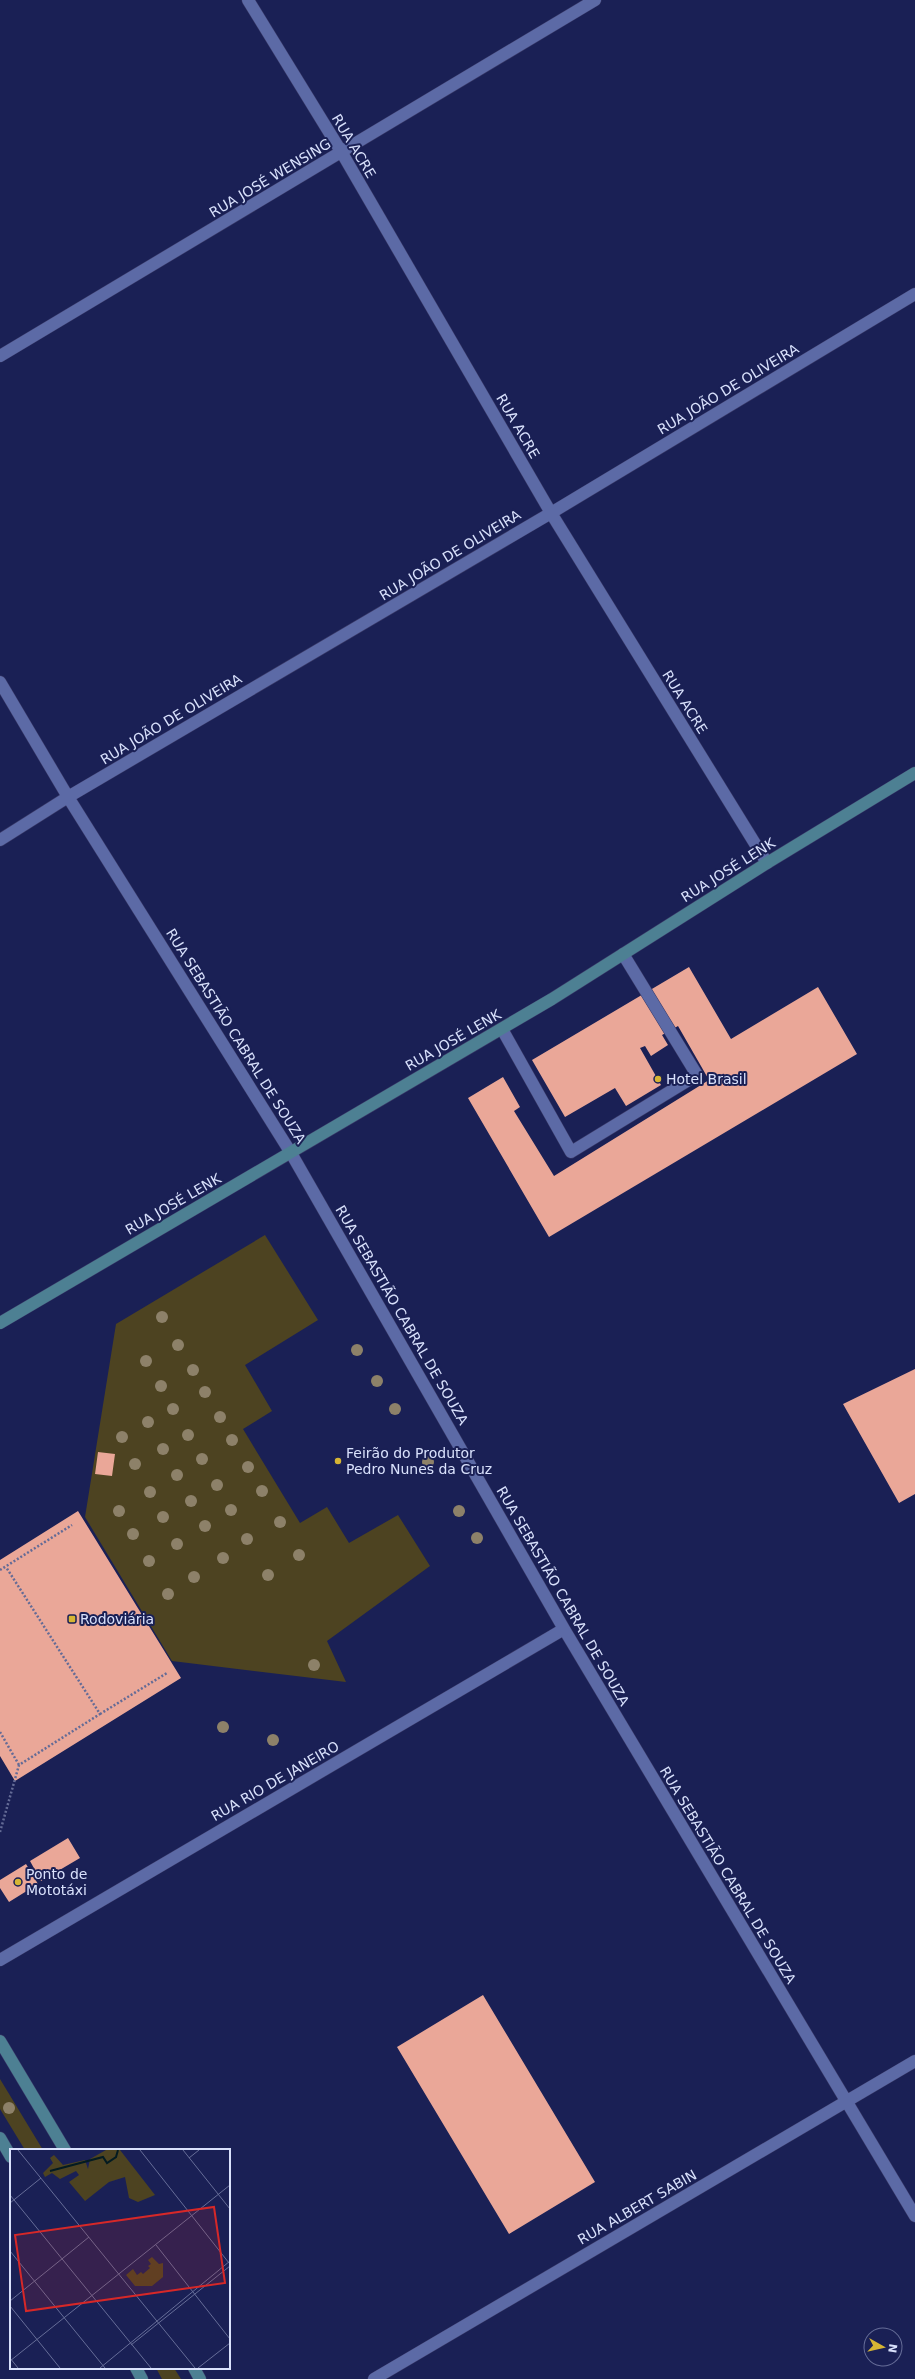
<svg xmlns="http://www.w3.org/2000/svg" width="915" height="2379" font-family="'DejaVu Sans',sans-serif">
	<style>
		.green { fill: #4d4321 }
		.building { fill: #eaa798 }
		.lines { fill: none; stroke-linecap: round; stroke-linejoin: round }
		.lane-casing { stroke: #3a3a68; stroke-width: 13 }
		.street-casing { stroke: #3a3a68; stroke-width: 13 }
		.secondary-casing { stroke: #3a3a68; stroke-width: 13 }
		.path { stroke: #646b96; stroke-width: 2.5; stroke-dasharray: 2 2; stroke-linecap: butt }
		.lane { stroke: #5c6aa6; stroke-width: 12 }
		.street { stroke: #5c6aa6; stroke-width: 12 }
		.secondary { stroke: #4d8093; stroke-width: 12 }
		.tree { fill: #8d8169 }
		.poi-dot { fill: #d6b534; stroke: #1a2055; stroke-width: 1.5 }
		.labels { text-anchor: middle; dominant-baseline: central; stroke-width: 4; stroke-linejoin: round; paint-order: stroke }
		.street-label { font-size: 14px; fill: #d9e1fc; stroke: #1a2055 }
		.poi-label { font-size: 14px; fill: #d9e1fc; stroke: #1a2055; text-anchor: start }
		.inset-river { fill: none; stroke: #031b21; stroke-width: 2 }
		.inset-road { fill: none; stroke: #666d98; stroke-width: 1 }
		.view { fill: #d62828; fill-opacity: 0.15; stroke: #d62828; stroke-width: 2 }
		.inset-edge { fill: none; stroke: #d9e1fc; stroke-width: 2 }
	</style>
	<rect width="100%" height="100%" fill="#1a2055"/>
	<path class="green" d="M265 1235 318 1320 245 1365 272 1411 243 1429 300 1523 327 1507 349 1543 398 1515 430 1566 327 1641 346 1682 172 1661 85 1517 116 1324Z
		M0 2079 43 2150H25L0 2109Z
		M156 2368H174L181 2379H162Z"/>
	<path class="building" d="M689 967 731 1039 818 987 857 1054 549 1237 468 1098 503 1077 520 1107 514 1111 554 1176 709 1080 678 1026 662 1035 668 1045 651 1056 645 1046 640 1048 661 1085 626 1106 615 1088 565 1117 532 1060Z
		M915 1369V1494L899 1503 843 1404Z
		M98 1452 115 1454 112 1476 95 1474Z
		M78 1511 181 1678 15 1781 0 1756V1560Z
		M68 1838 80 1858 41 1881 30 1861Z
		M26 1864 38 1884 9 1902 0 1888V1880Z
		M483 1995 595 2182 509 2234 397 2047Z"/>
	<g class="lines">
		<g class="lane-casing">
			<path id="lane" d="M502 1029 571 1152 697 1075 623 954"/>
		</g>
		<g class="street-casing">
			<path id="street" d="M248 0 342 153 551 513 767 863
				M0 356 595 0
				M0 682 68 797 291 1153 564 1629 915 2216
				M0 840 68 797 551 513 915 294
				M0 1960 564 1629
				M374 2379 915 2061"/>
		</g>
		<g class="secondary-casing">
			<path id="secondary" d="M0 1323 552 999 767 863 915 773
				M0 2041 65 2150
				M0 2138 11 2157
				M136 2368 142 2379
				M194 2368 200 2379"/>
		</g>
		<path class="path" d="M0 1570 72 1525
			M100 1714 167 1673
			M0 1732 19 1765
			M0 1832 19 1765 100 1714 6 1567"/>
		<use href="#lane" class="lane"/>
		<use href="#street" class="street"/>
		<use href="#secondary" class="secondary"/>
	</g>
	<g class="tree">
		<circle cx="162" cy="1317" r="6"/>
		<circle cx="178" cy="1345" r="6"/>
		<circle cx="357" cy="1350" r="6"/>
		<circle cx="146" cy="1361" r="6"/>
		<circle cx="193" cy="1370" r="6"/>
		<circle cx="377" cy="1381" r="6"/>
		<circle cx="161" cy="1386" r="6"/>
		<circle cx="205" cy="1392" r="6"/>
		<circle cx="173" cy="1409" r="6"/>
		<circle cx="395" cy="1409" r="6"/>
		<circle cx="220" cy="1417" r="6"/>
		<circle cx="148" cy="1422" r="6"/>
		<circle cx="188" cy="1435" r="6"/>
		<circle cx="122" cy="1437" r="6"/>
		<circle cx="232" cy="1440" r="6"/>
		<circle cx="163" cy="1449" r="6"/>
		<circle cx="202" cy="1459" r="6"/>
		<circle cx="428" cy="1462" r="6"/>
		<circle cx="135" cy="1464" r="6"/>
		<circle cx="248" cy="1467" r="6"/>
		<circle cx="177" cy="1475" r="6"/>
		<circle cx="217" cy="1485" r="6"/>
		<circle cx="262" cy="1491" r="6"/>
		<circle cx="150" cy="1492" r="6"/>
		<circle cx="191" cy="1501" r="6"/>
		<circle cx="231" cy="1510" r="6"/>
		<circle cx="119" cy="1511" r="6"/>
		<circle cx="459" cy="1511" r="6"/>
		<circle cx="163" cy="1517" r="6"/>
		<circle cx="280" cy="1522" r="6"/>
		<circle cx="205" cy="1526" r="6"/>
		<circle cx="133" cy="1534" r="6"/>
		<circle cx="477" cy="1538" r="6"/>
		<circle cx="247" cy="1539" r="6"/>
		<circle cx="177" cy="1544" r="6"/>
		<circle cx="299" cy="1555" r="6"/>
		<circle cx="223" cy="1558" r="6"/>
		<circle cx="149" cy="1561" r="6"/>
		<circle cx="268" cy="1575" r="6"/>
		<circle cx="194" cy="1577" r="6"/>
		<circle cx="168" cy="1594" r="6"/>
		<circle cx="314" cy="1665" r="6"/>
		<circle cx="223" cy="1727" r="6"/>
		<circle cx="273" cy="1740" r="6"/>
		<circle cx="9" cy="2108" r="6"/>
	</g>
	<g class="poi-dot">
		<circle cx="658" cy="1079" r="4"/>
		<circle cx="338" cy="1461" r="4"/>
		<rect x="68" y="1615" width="8" height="8" rx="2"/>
		<circle cx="18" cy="1882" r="4"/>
	</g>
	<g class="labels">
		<g class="street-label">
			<text transform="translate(354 146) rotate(59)">RUA ACRE</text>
			<text transform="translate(270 178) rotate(-31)">RUA JOSÉ WENSING</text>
			<text transform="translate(728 389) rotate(-31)">RUA JOÃO DE OLIVEIRA</text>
			<text transform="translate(518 426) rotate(60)">RUA ACRE</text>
			<text transform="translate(450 555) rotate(-31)">RUA JOÃO DE OLIVEIRA</text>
			<text transform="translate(685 702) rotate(58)">RUA ACRE</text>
			<text transform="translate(171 719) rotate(-31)">RUA JOÃO DE OLIVEIRA</text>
			<text transform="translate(728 870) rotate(-32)">RUA JOSÉ LENK</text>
			<text transform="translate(236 1036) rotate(58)">RUA SEBASTIÃO CABRAL DE SOUZA</text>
			<text transform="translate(453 1040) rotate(-30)">RUA JOSÉ LENK</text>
			<text transform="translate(173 1204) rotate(-30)">RUA JOSÉ LENK</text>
			<text transform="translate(402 1315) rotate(60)">RUA SEBASTIÃO CABRAL DE SOUZA</text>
			<text transform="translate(563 1596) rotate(60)">RUA SEBASTIÃO CABRAL DE SOUZA</text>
			<text transform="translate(275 1781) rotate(-30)">RUA RIO DE JANEIRO</text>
			<text transform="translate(728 1875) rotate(59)">RUA SEBASTIÃO CABRAL DE SOUZA</text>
			<text transform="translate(637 2207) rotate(-30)">RUA ALBERT SABIN</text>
		</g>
		<g class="poi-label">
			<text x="666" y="1079">Hotel Brasil</text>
			<text x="346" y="1453">Feirão do Produtor<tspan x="346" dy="16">Pedro Nunes da Cruz</tspan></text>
			<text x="80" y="1619">Rodoviária</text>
			<text x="26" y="1874">Ponto de<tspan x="26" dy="16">Mototáxi</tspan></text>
		</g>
	</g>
	<g transform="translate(10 2149)">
		<rect width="220" height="220" fill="#1a2055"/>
		<path d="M96 1H110L145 46 128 53 119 49 115 28 99 33 75 52 59 33 69 26 66 22 50 30 42 24 35 28 33 24 43 14 40 9 44 6 53 16 75 11 78 20 80 10ZM142 108 149 115 153 114V128L142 137H125L116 126 123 120 127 126 131 123 133 125 140 119 138 117 141 115 138 111Z" fill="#4d4321"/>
		<path class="inset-river" d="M40 22 93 8 97 14 106 8 108 1"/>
		<path class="inset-road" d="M8 1 185 219M130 1 219 114M173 1 220 60M179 9 189 1M0 46 141 219M0 54 31 29M146 96 220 190M0 102 95 219M0 152 79 88M0 157 50 219M121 196 220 117M0 209 8 219M0 212 220 36M90 219 220 112M188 219 220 194"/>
		<path class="view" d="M204 58 215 134 16 162 5 86Z"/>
		<rect width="220" height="220" class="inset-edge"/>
	</g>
	<g transform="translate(883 2347) rotate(98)"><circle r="19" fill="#1a2055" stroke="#666d98"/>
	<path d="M0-3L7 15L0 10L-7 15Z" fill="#d6b534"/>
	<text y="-6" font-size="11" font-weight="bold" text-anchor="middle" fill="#d9e1fc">N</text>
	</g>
</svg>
